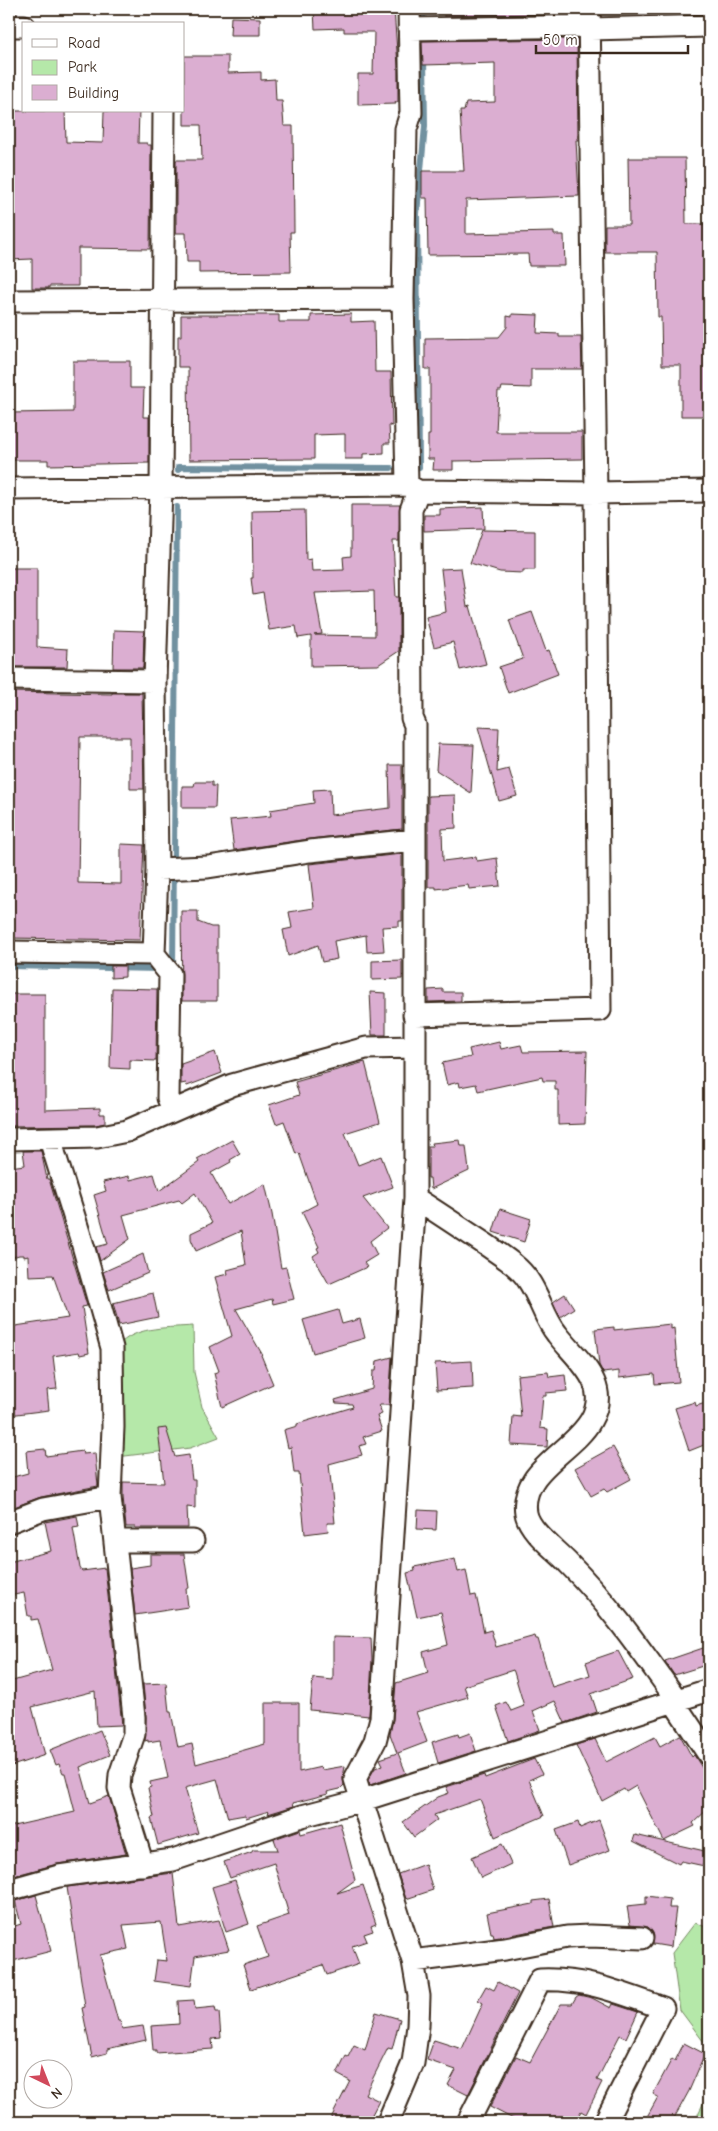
<svg xmlns="http://www.w3.org/2000/svg" width="718" height="2131" font-family="'Comic Neue',sans-serif">
	<style>
		.green { fill: #b5e8a9; stroke: #788964 }
		.lines { fill: none; stroke-linecap: round; stroke-linejoin: round }
		.stream { stroke: #7191a0; stroke-width: 6 }
		.building { fill: #dbaed1; stroke: #3b2a1e; fill-rule: evenodd }
		.street-casing { stroke: #3b2a1e; stroke-width: 25 }
		.street { stroke: #fff; stroke-width: 21 }
	</style>
	<rect width="100%" height="100%" fill="#fff"/>
	<filter id="ink" filterUnits="userSpaceOnUse"><feTurbulence type="fractalNoise" baseFrequency=".02" numOctaves="2"/><feDisplacementMap in="SourceGraphic" scale="10" xChannelSelector="R" yChannelSelector="G"/><feConvolveMatrix kernelMatrix="1 2 1 2 8 2 1 2 1" color-interpolation-filters="sRGB"/></filter>
	<g filter="url(#ink)">
		<path class="green" d="M193 1326 194 1372 202 1407 219 1437 190 1448 117 1457 121 1343C138 1326 170 1328 193 1326Z
			M695 1923 709 1928V2049L680 2010 672 1953Z
			M709 2092V2122H694Z"/>
		<g class="lines">
			<path class="stream" d="M423 9 424 25
				M419 468 417 214 425 126 424 57
				M178 470V467L391 468
				M9 966 159 969
				M173 969 177 507"/>
		</g>
		<path class="building" d="M318 9H394L398 66V102H395L396 104 358 105V74H373L374 32H344V28L315 29 314 10Z
			M444 9H539V14L444 16Z
			M231 17 260 18V35H230Z
			M577 39 578 140H576L579 196 466 200V234L554 232V235H564L565 266H529L528 254 428 255 427 198H422V171H464L460 111H464L466 103 495 102V63L423 65 422 41Z
			M184 56H228V73L261 72V80L275 79 276 101H282L284 126H293L294 232H290L291 272 199 273V262H187L186 233H176V160H202L201 125H184Z
			M9 111H65L66 142 103 143 104 111H139L138 143H147V145H151L150 249 78 248V286H49V288H32V259L9 260Z
			M628 158H685L686 224H709V416H681V365H662L661 317H658L657 252H605V225H629Z
			M351 314V322L374 321 375 372H391L392 426 389 425 390 443H384V453L363 454V459H345V434L314 435V459L189 460 188 367H178V336H181V315H279V322H311V315Z
			M512 314 538 315 537 333 559 334V337H581L582 369H531V388L502 387 501 391H498L496 432H582V459L453 461V470H433L434 459H428V435H430V369H425V338L499 337 507 327V316L512 317Z
			M73 361H130V388H144L143 417H149V463L48 465V460H9V413L73 412Z
			M351 505H400L399 541H393L396 597H399V651L378 665 311 666V636L298 638 296 626 269 630 263 593 253 595 251 578H253L252 511 305 510 306 560 311 559 312 571 344 570 343 557 351 556ZM374 591 375 636 314 635 322 634 315 593Z
			M483 507 484 529 424 531V515H440V509Z
			M482 530 535 531V570H523V573L500 572 470 563Z
			M9 568H37V647L68 649 67 667H9Z
			M461 568 467 607 470 606 486 664 460 670 453 642 434 647 426 617 446 612 441 569Z
			M532 612 546 651 549 650 558 674 508 693 499 667 523 659 509 620Z
			M114 630 144 631 143 668H113Z
			M9 692 112 694V693H142L144 789H130V737H80L78 883 121 884V844L144 845 140 940 9 938Z
			M478 727 499 728 497 772 509 769 517 796 499 801Z
			M438 744 474 745 471 793 436 770Z
			M389 765H402V829L309 839 234 850 230 820 271 816 270 810 314 803 313 790 330 789 331 815 390 808Z
			M195 782H212V786H216L215 808H182V786H194Z
			M455 795 456 828 442 829 443 861 476 857 477 861 497 858 500 886 469 889 468 885 436 889V887H428V796Z
			M402 854V921H399V926L382 927 384 951 367 952 366 935 334 941 337 959 322 962 318 945 288 956 283 930 292 928 289 912 314 908 309 864Z
			M181 911H198V922L211 927H217V1001H182Z
			M402 960V979L372 980V961Z
			M111 966H125V977L111 978Z
			M112 988 157 989 156 1061 130 1060V1069L110 1068Z
			M443 989V992H461V1001L428 1002V990Z
			M370 992 386 993V1035H372Z
			M9 994H45V1110L100 1108V1114H105V1123L96 1125 9 1126Z
			M499 1042 501 1049 521 1045 523 1052 587 1051 585 1124 558 1125V1090H555V1081H543L542 1077 478 1091 476 1084 460 1087 459 1082 447 1085 442 1063 471 1057 469 1049Z
			M215 1052 222 1073 187 1086 186 1083 181 1084V1064Z
			M365 1062 380 1122 345 1133 358 1165 381 1156 393 1187 363 1198 387 1228 370 1241 377 1255 364 1263 367 1267 329 1284 313 1256 319 1252 317 1248 319 1247 302 1212 317 1204 299 1153 296 1154 284 1121 276 1124 269 1105 299 1095 295 1082Z
			M232 1140 240 1154 230 1160 231 1162 211 1173 228 1204 265 1184 272 1214 281 1268 286 1267 294 1299 273 1304 272 1299 236 1309 262 1354 261 1355 273 1384 222 1407 214 1373 219 1371 210 1347 232 1336 215 1277 228 1274 227 1270 246 1265 241 1231 196 1251 191 1239V1233L212 1223 195 1193 182 1203 179 1200 123 1215 130 1239 100 1261 96 1247 108 1244 94 1195 106 1191 103 1182 129 1176 130 1180 154 1174 159 1191 195 1165 199 1162 197 1159Z
			M460 1140 461 1146H466L469 1171 431 1189 430 1178H428V1146H433L432 1143Z
			M23 1151H41L47 1179H49L87 1306 82 1307 89 1353 80 1355 79 1352 53 1356 57 1389 47 1390 49 1410 9 1415V1327L68 1318 53 1275 29 1276 28 1256 24 1257V1255H19L9 1258V1167L25 1165Z
			M500 1209 531 1219 524 1242 493 1232Z
			M143 1254 148 1273 109 1290 103 1272Z
			M153 1293 158 1317 119 1325 113 1303Z
			M565 1294 574 1308 560 1317 553 1302Z
			M338 1310 342 1324 360 1319 365 1338 313 1353 303 1320Z
			M671 1324V1329L674 1328 679 1382 655 1384 654 1374 619 1378V1371L603 1373 599 1365 595 1329 614 1327V1330Z
			M392 1357 389 1405H379L382 1414 377 1416 382 1431 363 1437 366 1444 359 1446 362 1455 329 1464 335 1523H327L328 1531 305 1534 299 1473H294L291 1447 288 1448 284 1430 297 1426V1424L353 1407 352 1404 336 1403 335 1400 372 1389 373 1371H376L377 1361Z
			M472 1361 473 1388 437 1390 435 1363Z
			M548 1372 549 1377 565 1375 567 1391 546 1393V1396H543L540 1428 548 1429 547 1447 511 1445 513 1416 521 1417 517 1375Z
			M695 1402 696 1406 709 1402V1443L689 1451 675 1408Z
			M166 1428 175 1457 189 1455 192 1480H195V1508L187 1507 188 1528H135V1527H126L123 1497V1482L164 1483 158 1429Z
			M613 1447 631 1479 607 1492 604 1489 591 1496 575 1468Z
			M45 1449 46 1456 82 1451 83 1454 95 1453 98 1486 41 1497 9 1509V1478L28 1473 26 1451Z
			M418 1510 437 1511 436 1530 417 1529Z
			M77 1516 79 1527 73 1528 80 1568 82 1571 105 1568 122 1725 97 1726 95 1691 32 1707 45 1755 9 1767V1682L52 1670 38 1619 31 1620V1616H28L24 1593 9 1596V1562L51 1551 45 1522Z
			M150 1554H184L189 1588 186 1589 188 1607 135 1615 130 1568 150 1565Z
			M455 1559 458 1572 466 1570 471 1596 476 1595 484 1632 491 1630 496 1647 535 1636 536 1639H538L552 1687 590 1675 586 1662 618 1651 633 1679 591 1694 597 1712 565 1723 555 1701 533 1711 540 1730 508 1741 496 1706 506 1702 511 1711 524 1706 514 1672 513 1670 464 1686 468 1697 416 1712 427 1742 398 1753 406 1773 370 1785 368 1780 375 1768 383 1765 380 1759 397 1753 390 1734 393 1719 396 1683 428 1673 423 1652 448 1645 441 1612 417 1617 407 1573 415 1571 414 1567Z
			M333 1637 371 1638 372 1659 369 1716 310 1710 313 1678 333 1680Z
			M709 1646V1664L674 1675 665 1661Z
			M166 1683 169 1712H171L178 1747 192 1744 196 1764 265 1744V1703H299V1772L321 1767 322 1770 345 1766 343 1778 344 1785 340 1789 327 1792 328 1794 293 1803 294 1806 268 1814 269 1811 246 1818 245 1815 228 1818 217 1779 185 1788 198 1833 158 1845 151 1818 154 1817 148 1788 151 1787 150 1782 168 1778 160 1740 148 1742V1740L145 1741 146 1717 143 1684Z
			M100 1730 110 1755 80 1767 90 1803 109 1796 126 1854 57 1864 9 1877V1827L75 1812 65 1773H63L59 1764 56 1765 50 1750Z
			M470 1733 476 1751 438 1763 432 1742 458 1734 459 1737Z
			M680 1735 692 1757 694 1755 709 1779V1808L693 1823 695 1826 664 1841 636 1786 626 1792 624 1789 602 1801 576 1745 595 1739 606 1762 655 1737 660 1746Z
			M534 1759 542 1774 529 1780 544 1816 495 1837 480 1799 434 1815 437 1820 414 1837 403 1822 438 1797 449 1793 446 1787 484 1775 485 1778Z
			M599 1820 610 1850 568 1865 556 1830 578 1822 580 1828Z
			M340 1823 355 1880 337 1893 363 1885 376 1924 371 1926 373 1931 364 1934 367 1941 352 1946 359 1964 327 1975 323 1965 251 1989 243 1965 268 1957 257 1926 289 1915 274 1863 230 1878 224 1862 252 1852 253 1850H278L274 1839 300 1830 301 1834Z
			M635 1835 709 1852V1867L681 1861 679 1864 633 1841Z
			M502 1844 511 1864 481 1878 472 1857Z
			M425 1864 433 1890 406 1899 398 1874Z
			M173 1873 179 1927 219 1920 229 1950 195 1956 191 1986 154 1981 157 1960 167 1961 161 1922 123 1925 128 1949 100 1955 118 2021H120L122 2029 143 2026 146 2040 107 2049V2053L92 2057 82 2008 85 2007 67 1887Z
			M235 1880 249 1924 226 1932 212 1887Z
			M36 1895 51 1951 9 1962V1928L21 1924 15 1901Z
			M646 1896 670 1899 669 1908H676L671 1947 653 1944V1933L648 1927 630 1925 627 1906 646 1904Z
			M549 1899 554 1927 494 1938 493 1933H491L487 1913 533 1904V1901Z
			M498 1982 518 1993 468 2095 448 2085 456 2070 427 2060 434 2040 462 2049 483 2003 478 2000 486 1986 494 1990Z
			M579 1995 592 1998 611 2008 613 2004 638 2012 626 2038 620 2035 597 2080 602 2082 586 2114 581 2111 575 2122H519L490 2107 516 2056 530 2062 561 2004H572L576 1997Z
			M194 2000 195 2009 215 2007 216 2012H219L221 2038 212 2039 213 2049 156 2053V2050H153L151 2026 179 2024 178 2001Z
			M376 2012 400 2019 392 2049 388 2048 365 2094 379 2101 368 2122H329L350 2081 337 2074 346 2056 348 2057 354 2045 365 2050Z
			M684 2043 705 2054 689 2091 672 2122H644L658 2097 653 2094 672 2059 675 2061Z"/>
		<g class="lines">
			<g class="street-casing">
				<path id="street" d="M9 26H24
					M409 29 590 26
					M590 29 709 26
					M9 301 403 299
					M407 485 403 299 406 129 411 113 409 9
					M9 489 407 485 418 491 596 493 709 491
					M9 679 155 681
					M157 869 208 867 310 851 414 840
					M9 952 154 954 157 869 155 681 161 488 164 111
					M154 954 170 974 168 1098 173 1110
					M414 1015 600 1010 596 493 589 9
					M9 1139 97 1137 127 1131 232 1085 366 1048 415 1047
					M50 1139 82 1242 112 1348 113 1427 110 1497 134 1717V1734L120 1775 119 1788 143 1865
					M415 1198C440 1214 464 1230 488 1246 502 1256 519 1266 528 1280 540 1297 544 1318 557 1334 577 1360 612 1384 591 1420 573 1452 519 1471 526 1513 529 1531 556 1550 569 1564 610 1605 643 1653 677 1700
					M9 1522 43 1509 110 1497
					M116 1541H193
					M673 1701 709 1755
					M9 1890 59 1876 173 1860 302 1816 363 1800 709 1690
					M413 1961 505 1949 567 1937 590 1936 642 1938
					M388 2122 413 2063 418 2026 419 1996 413 1961 355 1779 375 1741 381 1718 415 1198V725L412 718 411 510 418 491
					M468 2122 540 1980C585 1978 621 1993 663 2008L605 2122"/>
			</g>
			<use href="#street" class="street"/>
		</g>
	</g>
	<rect width="718" height="2131" fill="none" stroke="#fff" stroke-width="30"/>
	<rect x="15" y="15" width="688" height="2101" fill="none" stroke="#3b2a1e" stroke-width="2" filter="url(#ink)"/>
	<rect x="22" y="22" width="162" height="90" fill="#ffffff" stroke="#b1aaa5"/>
	<rect x="32" y="39" width="25" height="8" fill="#ffffff" stroke="#b1aaa5"/>
	<text x="68" y="48" font-size="15" fill="#3b2a1e">Road</text>
	<rect x="32" y="60" width="25" height="15" fill="#b5e8a9" stroke="#b1aaa5"/>
	<text x="68" y="72" font-size="15" fill="#3b2a1e">Park</text>
	<rect x="32" y="85" width="25" height="15" fill="#dbaed1" stroke="#b1aaa5"/>
	<text x="68" y="98" font-size="15" fill="#3b2a1e">Building</text>
	<g transform="translate(48 2084) rotate(137)"><circle r="24" fill="#ffffff" stroke="#b1aaa5"/>
	<path d="M0-4L9 19L0 12L-9 19Z" fill="#d1495b"/>
	<text y="-8" font-size="14" font-weight="bold" text-anchor="middle" fill="#3b2a1e">N</text>
	</g>
	<path d="M536 45v8h152v-8" fill="none" stroke="#3b2a1e" stroke-width="2.5"/>
	<text x="543" y="45" font-size="15" fill="#3b2a1e" stroke="#ffffff" stroke-width="4" paint-order="stroke">50 m</text>
</svg>
